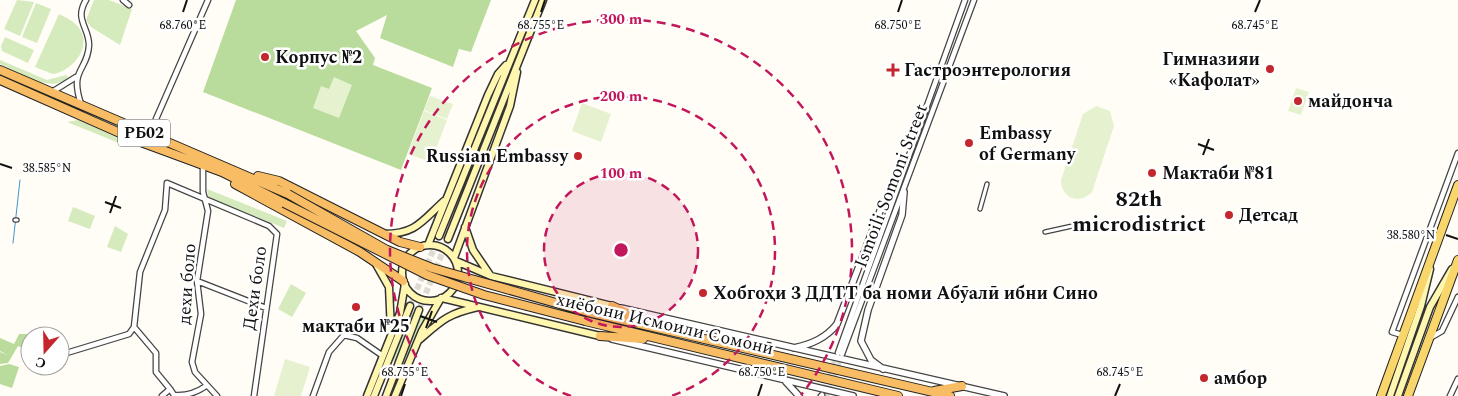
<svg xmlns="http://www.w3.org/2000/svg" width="1458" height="396" font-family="Spectral,serif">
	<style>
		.green { fill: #d5ebbd }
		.forest { fill: #b9dc9c }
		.pitch { fill: #e6f2cf }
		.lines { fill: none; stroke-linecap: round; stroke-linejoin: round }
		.stream { stroke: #3f96cf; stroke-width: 1 }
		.minor-tunnel { stroke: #dbdad3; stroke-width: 4.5; stroke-dasharray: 4.5 2; stroke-linecap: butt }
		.secondary-tunnel { stroke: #dbdad3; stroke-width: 6; stroke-dasharray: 6 3; stroke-linecap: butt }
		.pedestrian-casing { stroke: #444; stroke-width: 5.5 }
		.minor-casing { stroke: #444; stroke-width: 7 }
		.tertiary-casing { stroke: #444; stroke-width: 8 }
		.secondary-casing { stroke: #333; stroke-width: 9 }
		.primary-casing { stroke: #222; stroke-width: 10 }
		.trunk-casing { stroke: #222; stroke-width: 10 }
		.pedestrian { stroke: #fff; stroke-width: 3 }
		.minor { stroke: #fff; stroke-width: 4.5 }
		.tertiary { stroke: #fff; stroke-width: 5.5 }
		.secondary { stroke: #fff6b0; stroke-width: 6 }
		.primary { stroke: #f9d66b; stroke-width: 8 }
		.trunk { stroke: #f7bc64; stroke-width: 8 }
		.trunk-bridge-casing { stroke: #222; stroke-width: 10; stroke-linecap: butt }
		.trunk-bridge { stroke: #f7bc64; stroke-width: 8 }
		.ticks { fill: none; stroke: #111; stroke-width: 2 }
		.ring { fill: none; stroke: #c2185b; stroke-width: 2.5; stroke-dasharray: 9 6 }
		.poi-dot { fill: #c4262e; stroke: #fff; stroke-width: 2 }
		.labels { text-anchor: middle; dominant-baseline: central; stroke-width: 5; stroke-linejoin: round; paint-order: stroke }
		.shield { fill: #fff; stroke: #585858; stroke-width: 1 }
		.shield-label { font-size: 16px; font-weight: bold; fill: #111 }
		.poi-label { font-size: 18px; font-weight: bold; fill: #111; stroke: #fff; text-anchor: start }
		.street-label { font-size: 18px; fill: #111; stroke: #fff }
		.district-label { font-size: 22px; font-weight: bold; fill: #111; stroke: #fff }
		.ticks-label { font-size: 12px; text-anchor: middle; fill: #111; stroke: #fff; stroke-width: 5; stroke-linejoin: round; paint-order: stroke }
		.centre { fill: #c2185b; stroke: #fff; stroke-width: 2.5 }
		.ring-label { font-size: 15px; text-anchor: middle; font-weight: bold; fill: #c2185b; stroke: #fff; stroke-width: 5; stroke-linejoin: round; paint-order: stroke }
	</style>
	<rect width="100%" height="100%" fill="#fffdf5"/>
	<path class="green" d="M17 0 34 2 20 36 4 29Z
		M94 0H109L132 9 120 45 91 27 86 20Z
		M36 3 51 9 37 43 22 37Z
		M59 14C67 18 74 21 79 28 93 47 72 71 53 74L35 67Z
		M5 37 34 50 28 63 2 51 1 46Z
		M0 60 47 80 66 75 68 77C53 95 18 72 0 64Z
		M78 120 120 138 119 143 67 122Z
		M207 189 287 221 284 228 209 198Z
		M73 207 95 216 90 229 68 221Z
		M115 226 128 234 121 252 107 247Z
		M291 284 306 293 292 317 278 309Z
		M398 306 430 318 415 353 406 355 402 363 394 362C386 337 389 329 398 306Z"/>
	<path class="forest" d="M236 0H491L471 52 459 49 453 67 380 38 387 15 356 31 375 58 373 65 432 88 401 170 203 92Z
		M19 334H38L30 336V351L18 346 8 363 0 364V352L8 355 0 351V338L14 344Z
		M9 364 19 367 12 388 0 384V366Z"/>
	<path class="pitch" d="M334 77 352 85 339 118 313 108 321 86 329 89Z
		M1296 88 1309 92 1301 115 1288 111Z
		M430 96 453 104 447 119 424 110Z
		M582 103 611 114 601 142 572 131Z
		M1096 106 1110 111 1114 126 1092 192C1080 205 1061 199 1061 180L1083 114Z
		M424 111 447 120 431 162 408 154Z
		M285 359 310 367 301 396H274Z"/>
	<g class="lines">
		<path class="stream" d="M13 243 20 180"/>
		<path class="minor-tunnel" d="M822 395 836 356
			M827 396 841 358"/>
		<path class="secondary-tunnel" d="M410 306 439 236
			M419 310 448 239"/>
		<g class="pedestrian-casing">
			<path id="pedestrian" d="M980 209 987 184
				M15 220H17
				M1045 232 1086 223"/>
		</g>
		<g class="minor-casing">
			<path id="minor" d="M123 0 129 5
				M52 92 76 77
				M81 104C69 68 88 71 89 45 89 27 74 20 86 0
				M149 135 208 0
				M203 166V192L208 211 197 281 201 314 192 362 195 372 217 396
				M197 281 266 308
				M1402 335 1392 332 1458 153
				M42 336 43 335
				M1430 338 1442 331 1458 297
				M838 353 965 0
				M842 354 974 0
				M60 355 129 334 134 327
				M170 389 174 395C187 396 196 393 206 386
				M162 396 170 389 156 372V353L134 327 140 272 165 210 167 183 269 226 277 234 254 396
				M313 396 329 352 344 335 357 338 383 356
				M821 396 822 395
				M1450 396 1458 379"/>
		</g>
		<g class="tertiary-casing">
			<path id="tertiary" d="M621 308 1004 396
				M612 339 853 396
				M794 348C812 344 826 338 837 324L880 211 888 195 896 187
				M883 369 871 360 861 341 868 310 902 215 904 192
				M786 382 799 396"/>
		</g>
		<g class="secondary-casing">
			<path id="secondary" d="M465 227 473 250 490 275
				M384 234C416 234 422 221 444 201
				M439 236 535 0
				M448 239 543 0
				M428 245 488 95 498 74 506 65
				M402 273a28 28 0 1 1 56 0a28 28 0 1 1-56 0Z
				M454 258 510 106 517 72
				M456 261 491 276 612 306
				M376 264 389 287 391 331
				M442 298 600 336
				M419 340C442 320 447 314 478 307
				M367 396 400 313 405 284
				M374 396 410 306
				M386 396 419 310
				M395 396 422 331 441 298
				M1390 396 1421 306 1430 269
				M1398 396 1430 307 1452 269"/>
		</g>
		<g class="primary-casing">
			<path id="primary" d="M1381 396 1458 185
				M1408 396 1458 260"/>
		</g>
		<g class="trunk-casing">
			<path id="trunk" d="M0 70 288 194
				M0 80 138 141 222 172 284 203
				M258 176 279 181 400 242 420 247
				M235 184 360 252 403 281
				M612 306 645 321
				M588 312 950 396
				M585 321 898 396
				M600 336 643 339
				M934 391 962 386"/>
		</g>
		<use href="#pedestrian" class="pedestrian"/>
		<use href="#minor" class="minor"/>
		<use href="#tertiary" class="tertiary"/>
		<use href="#secondary" class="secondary"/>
		<use href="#primary" class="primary"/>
		<use href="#trunk" class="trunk"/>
		<g class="trunk-bridge-casing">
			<path id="trunk-bridge" d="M288 194 387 250 432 268 588 312
				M284 203 427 275 484 295 585 321"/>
		</g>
		<use href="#trunk-bridge" class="trunk-bridge"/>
	</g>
	<path class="ticks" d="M183 12 187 0M541 12 545 0M898 12 902 0M1255 12 1260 0M1198 144 1214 150M1203 155 1209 139M0 164 12 168M105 202 121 208M110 213 116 196M1446 235 1458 239M420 316 437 322M426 328 432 311M401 396 405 384M758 396 762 384M1115 396 1120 384"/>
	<circle cx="621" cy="250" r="77" fill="#c2185b" fill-opacity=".12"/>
	<g class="ring">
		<circle cx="621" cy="250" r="77"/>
		<path d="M571 396A154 154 0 1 1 671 396"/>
		<path d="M441 395A231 231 0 1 1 801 395"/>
	</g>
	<g class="poi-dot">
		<circle cx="265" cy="57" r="5"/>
		<circle cx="1270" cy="69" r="5"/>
		<path d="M890.5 62.5h5v5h5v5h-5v5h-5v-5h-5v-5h5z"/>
		<circle cx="1298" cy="101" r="5"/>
		<circle cx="969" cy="143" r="5"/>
		<circle cx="578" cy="156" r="5"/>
		<circle cx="1152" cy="173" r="5"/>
		<circle cx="1229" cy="215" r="5"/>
		<circle cx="703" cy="293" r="5"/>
		<circle cx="356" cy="307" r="5"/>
		<circle cx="1204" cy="378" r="5"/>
	</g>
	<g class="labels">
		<rect class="shield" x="118" y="119.5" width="52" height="27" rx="4"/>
		<g class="shield-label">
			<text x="144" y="133">РБ02</text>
		</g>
		<g class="poi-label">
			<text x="275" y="57">Корпус №2</text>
			<text x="1260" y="59" text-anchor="end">Гимназияи<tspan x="1260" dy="21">«Кафолат»</tspan></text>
			<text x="904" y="70">Гастроэнтерология</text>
			<text x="1308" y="101">майдонча</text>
			<text x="979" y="133">Embassy<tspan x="979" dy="21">of Germany</tspan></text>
			<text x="568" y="156" text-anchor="end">Russian Embassy</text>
			<text x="1162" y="173">Мактаби №81</text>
			<text x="1239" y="215">Детсад</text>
			<text x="713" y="293">Хобгоҳи 3 ДДТТ ба номи Абӯалӣ ибни Сино</text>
			<text x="356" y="326" text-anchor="middle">мактаби №25</text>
			<text x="1214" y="378">амбор</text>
		</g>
		<g class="street-label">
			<text transform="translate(891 186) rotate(-69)">Ismoili Somoni Street</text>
			<text transform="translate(187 284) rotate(-86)">дехи боло</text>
			<text transform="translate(255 288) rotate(-82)">Дехи боло</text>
			<text transform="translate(665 324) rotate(13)">хиёбони Исмоили Сомонӣ</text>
		</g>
		<g class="district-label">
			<text x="1139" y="199">82th<tspan x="1139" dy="25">microdistrict</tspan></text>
		</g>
	</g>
	<g class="ticks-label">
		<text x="183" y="29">68.760°E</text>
		<text x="541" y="29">68.755°E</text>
		<text x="898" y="29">68.750°E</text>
		<text x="1255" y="29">68.745°E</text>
		<text x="47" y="172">38.585°N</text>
		<text x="1411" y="239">38.580°N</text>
		<text x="405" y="376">68.755°E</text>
		<text x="762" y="376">68.750°E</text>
		<text x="1120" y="376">68.745°E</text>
	</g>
	<circle cx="621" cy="250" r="8" class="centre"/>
	<g class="ring-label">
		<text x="621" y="24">300 m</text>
		<text x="621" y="101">200 m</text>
		<text x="621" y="178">100 m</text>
	</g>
	<g transform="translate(45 351) rotate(200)"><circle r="24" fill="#ffffff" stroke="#a0a0a0"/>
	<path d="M0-4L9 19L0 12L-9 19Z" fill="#c4262e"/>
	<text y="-8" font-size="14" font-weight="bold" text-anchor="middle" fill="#111111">С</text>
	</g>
</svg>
